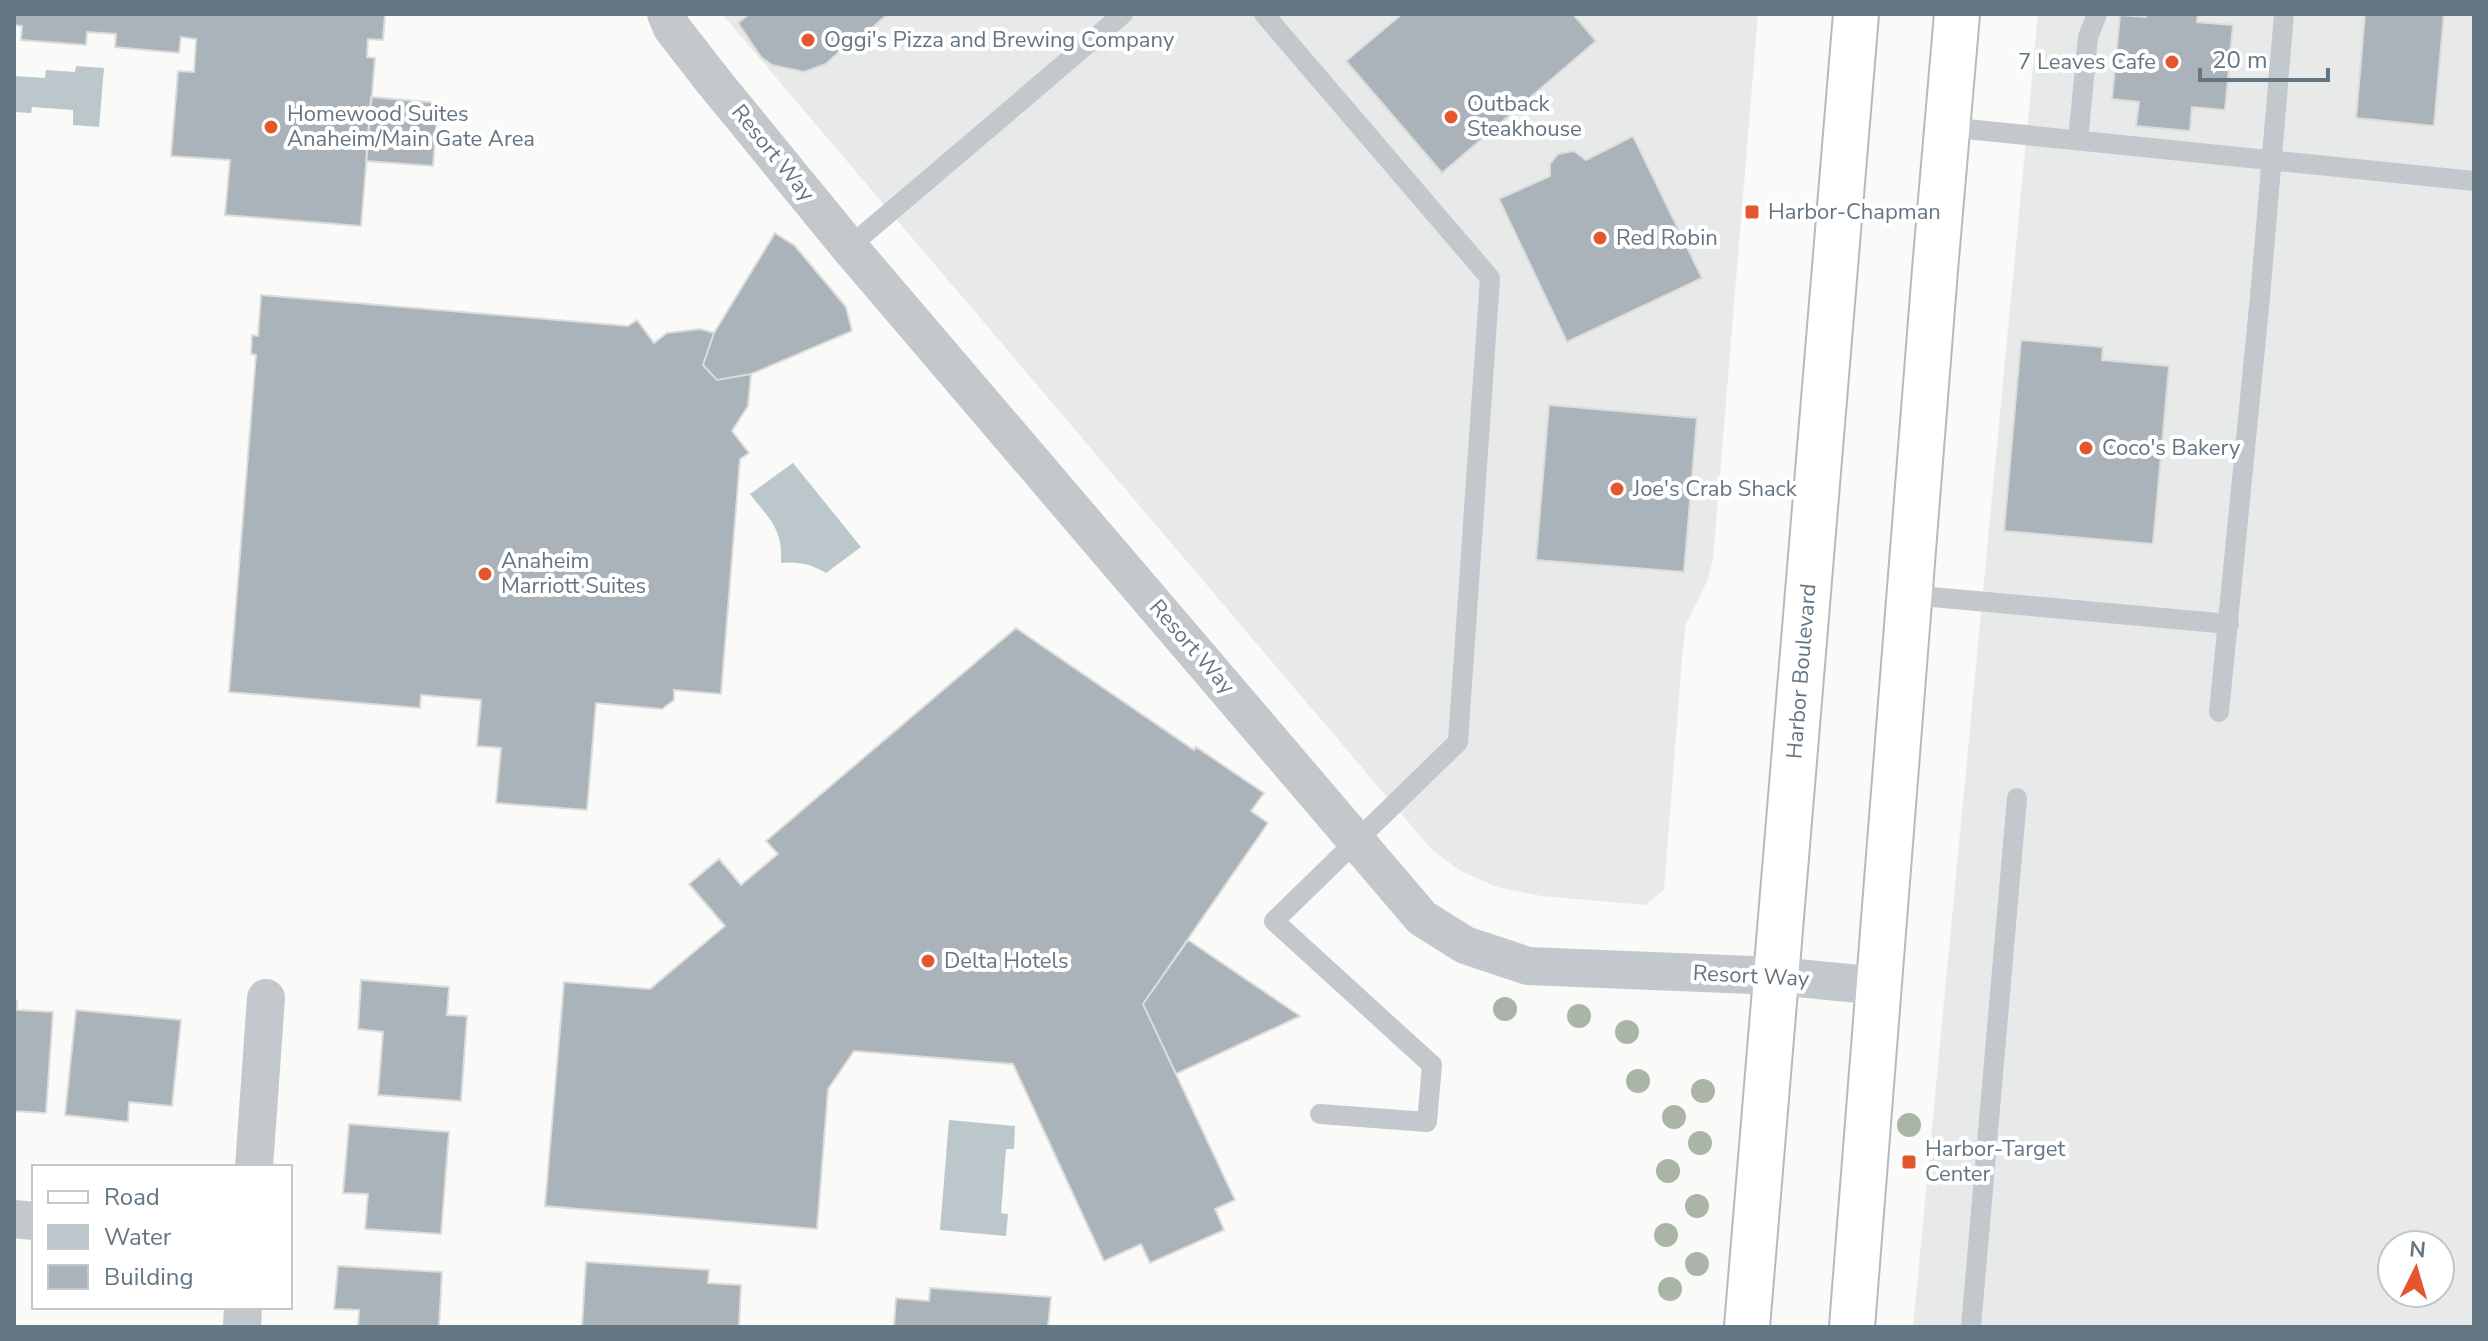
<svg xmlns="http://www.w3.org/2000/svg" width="2488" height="1341" font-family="'Nunito Sans',sans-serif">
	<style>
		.built { fill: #e8e9e9; fill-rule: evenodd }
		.water { fill: #bbc7cb }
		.building { fill: #aab3b9; stroke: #dcdcda; stroke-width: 2 }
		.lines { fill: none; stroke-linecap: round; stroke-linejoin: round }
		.primary-casing { stroke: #b5babe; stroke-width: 48 }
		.lane { stroke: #c3c8cc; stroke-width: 20 }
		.street { stroke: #c3c8cc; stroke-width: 38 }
		.primary { stroke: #fff; stroke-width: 44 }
		.tree { fill: #aab4a7 }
		.poi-dot { fill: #e4572e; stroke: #fff; stroke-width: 3 }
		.labels { text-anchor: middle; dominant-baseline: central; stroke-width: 8; stroke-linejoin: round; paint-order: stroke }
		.poi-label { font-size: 22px; fill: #657683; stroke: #fff; text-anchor: start }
		.street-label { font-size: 22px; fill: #657683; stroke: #fff }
	</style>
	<rect width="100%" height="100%" fill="#fafaf8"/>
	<path class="built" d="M722 14H1758L1713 559 1708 579 1686 624 1683 647 1664 890 1645 905 1541 896 1497 887 1459 870 1431 849Z
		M2038 14H2474V1327H1913ZM2392 1245H2440V1293H2392Z"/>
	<path class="water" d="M76 66 104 68 99 127 73 125V110L32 107 31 113 14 112V76L45 78 46 70 75 72Z
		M793 463 861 547 826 573C812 564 797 561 781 563 783 528 770 520 750 494Z
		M949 1120 1015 1126 1014 1149H1006L1001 1213 1008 1214 1006 1236 940 1230Z"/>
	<path class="building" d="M14 14H385L383 40 368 39 367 57 375 58 361 226 225 215 230 160 171 156 178 71 194 72 196 39 181 37 179 53 115 47 116 34 87 32 86 45 21 40 22 26 14 25Z
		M749 14H888L873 27 879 30 851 54 842 49 826 64 804 72 772 65 761 57 738 23Z
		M1402 14H1573L1596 41 1442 173 1346 61Z
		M2146 14H2198L2197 22 2233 25 2225 110 2192 107 2190 131 2136 126 2139 102 2112 99 2120 15 2146 17Z
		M2365 14H2444L2434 126 2356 118Z
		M371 97 438 103 433 166 366 161Z
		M1633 136 1702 278 1567 342 1499 199 1550 176V164L1558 154 1574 151 1586 160Z
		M775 233 795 246 846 307 852 331 751 374 717 380 703 365 714 333Z
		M261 295 628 326 637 320 654 343 667 333 700 329 714 333 703 365 717 380 751 374 748 406 732 431 749 453 740 459 721 694 674 690V700L662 709 596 703 587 810 496 803 501 748 477 746 481 700 421 695 420 708 229 692 256 355 251 354 252 335 258 336Z
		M2021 340 2103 347 2102 360 2169 366 2153 544 2004 531Z
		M1549 405 1697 418 1684 572 1536 560Z
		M1016 628 1194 750 1196 747 1264 793 1251 811 1268 823 1143 1004 1235 1200 1215 1209 1224 1230 1150 1263 1141 1244 1104 1261 1013 1064 854 1051 828 1089 817 1229 545 1206 564 982 650 989 725 926 689 884 719 859 741 885 778 854 766 841Z
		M1188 940 1300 1016 1176 1074 1143 1004Z
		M361 980 449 987 447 1015 467 1016 461 1101 378 1095 383 1032 358 1029Z
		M14 1001H17V1010L53 1012 46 1113 14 1111Z
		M76 1010 181 1020 172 1106 129 1102 128 1122 65 1115Z
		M349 1124 449 1132 441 1234 365 1229 368 1194 343 1193Z
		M586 1262 709 1270 708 1283 741 1285 739 1327H582Z
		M338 1266 442 1272 439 1327H358L359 1310 334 1309Z
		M930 1288 1051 1297 1048 1327H894L896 1298 929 1301Z"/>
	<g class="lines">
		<g class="primary-casing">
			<g id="primary">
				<path id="s1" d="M1747 1327 1856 14"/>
				<path d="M1852 1327 1935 270 1957 14"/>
			</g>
		</g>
		<path class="lane" d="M1264 14 1490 278 1458 742 1274 921 1432 1065 1427 1122 1320 1114
			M1947 127 2474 181
			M2078 140 2088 37 2097 14
			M849 247 1123 14
			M1910 595 2229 624
			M2219 712 2260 297 2284 14
			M1971 1327 2017 798"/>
		<path class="street" d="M666 14 672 28 714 82 849 247 1422 918 1465 945 1528 966 1777 976 1879 986
			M254 1167 266 998
			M14 1219 34 1221
			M242 1327 243 1307"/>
		<use href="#primary" class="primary"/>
	</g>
	<g class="tree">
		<circle cx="1505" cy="1009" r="12"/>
		<circle cx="1579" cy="1016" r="12"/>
		<circle cx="1627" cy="1032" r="12"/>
		<circle cx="1638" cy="1081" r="12"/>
		<circle cx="1703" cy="1091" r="12"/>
		<circle cx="1674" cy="1117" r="12"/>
		<circle cx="1909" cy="1125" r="12"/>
		<circle cx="1700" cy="1143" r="12"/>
		<circle cx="1668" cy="1171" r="12"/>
		<circle cx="1697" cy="1206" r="12"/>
		<circle cx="1666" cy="1235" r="12"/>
		<circle cx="1697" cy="1264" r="12"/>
		<circle cx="1670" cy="1289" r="12"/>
	</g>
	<g class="poi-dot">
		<circle cx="808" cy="40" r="8"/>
		<circle cx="2172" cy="62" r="8"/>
		<circle cx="1451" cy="117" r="8"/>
		<circle cx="271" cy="127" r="8"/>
		<rect x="1744" y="204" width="16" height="16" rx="4"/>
		<circle cx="1600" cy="238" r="8"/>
		<circle cx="2086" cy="448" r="8"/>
		<circle cx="1617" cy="489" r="8"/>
		<circle cx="485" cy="574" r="8"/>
		<circle cx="928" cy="961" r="8"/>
		<rect x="1901" y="1154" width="16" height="16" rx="4"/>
	</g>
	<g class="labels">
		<g class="poi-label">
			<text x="824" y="40">Oggi's Pizza and Brewing Company</text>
			<text x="2156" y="62" text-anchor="end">7 Leaves Cafe</text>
			<text x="1467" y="104">Outback<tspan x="1467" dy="25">Steakhouse</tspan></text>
			<text x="287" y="114">Homewood Suites<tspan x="287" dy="25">Anaheim/Main Gate Area</tspan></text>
			<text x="1768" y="212">Harbor-Chapman</text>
			<text x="1616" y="238">Red Robin</text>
			<text x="2102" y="448">Coco's Bakery</text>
			<text x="1633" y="489">Joe's Crab Shack</text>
			<text x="501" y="561">Anaheim<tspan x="501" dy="25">Marriott Suites</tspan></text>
			<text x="944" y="961">Delta Hotels</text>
			<text x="1925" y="1149">Harbor-Target<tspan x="1925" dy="25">Center</tspan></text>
		</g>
		<g class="street-label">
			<text transform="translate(773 153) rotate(51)">Resort Way</text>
			<text transform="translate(1192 647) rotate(49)">Resort Way</text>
			<text stroke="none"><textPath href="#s1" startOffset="658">Harbor Boulevard</textPath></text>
			<text transform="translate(1751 976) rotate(3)">Resort Way</text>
		</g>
	</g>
	<rect width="2488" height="1341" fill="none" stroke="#657683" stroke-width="32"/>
	<rect x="32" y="1165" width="260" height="144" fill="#ffffff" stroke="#c1c8cd" stroke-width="2"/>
	<rect x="48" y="1191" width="40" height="12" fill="#ffffff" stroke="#c1c8cd" stroke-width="2"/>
	<text x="104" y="1205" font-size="24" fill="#657683">Road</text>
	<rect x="48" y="1225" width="40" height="24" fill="#bbc7cb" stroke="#c1c8cd" stroke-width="2"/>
	<text x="104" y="1245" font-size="24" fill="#657683">Water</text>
	<rect x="48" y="1265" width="40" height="24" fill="#aab3b9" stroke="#c1c8cd" stroke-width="2"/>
	<text x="104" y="1285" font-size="24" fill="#657683">Building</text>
	<g transform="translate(2416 1269) rotate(5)"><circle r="38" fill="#ffffff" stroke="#c1c8cd" stroke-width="2"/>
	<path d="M0-6L14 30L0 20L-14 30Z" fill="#e4572e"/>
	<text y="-12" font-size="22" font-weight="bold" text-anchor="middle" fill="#657683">N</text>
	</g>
	<path d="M2200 68v12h128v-12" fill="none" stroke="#657683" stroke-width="4"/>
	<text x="2212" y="68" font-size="24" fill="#657683" stroke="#ffffff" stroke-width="6" paint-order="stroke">20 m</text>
</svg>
